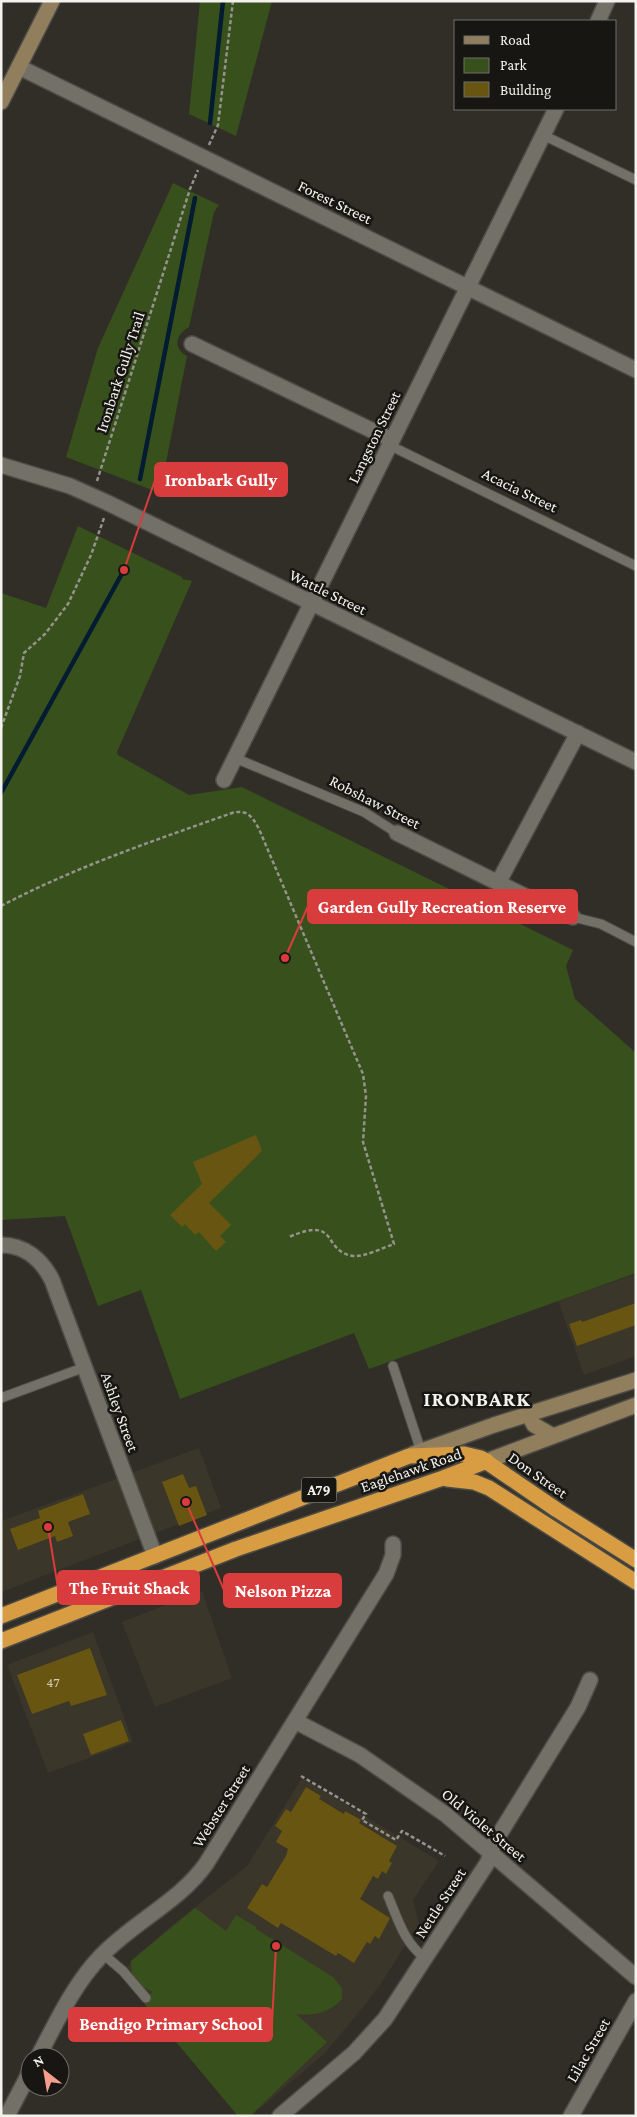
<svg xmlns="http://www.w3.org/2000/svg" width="637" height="2117" font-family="'Crimson Pro',serif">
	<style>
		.built { fill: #3a3629 }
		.green { fill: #38511c }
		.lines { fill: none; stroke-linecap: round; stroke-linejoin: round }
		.stream { stroke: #041c31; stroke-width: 4.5 }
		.building { fill: #675511 }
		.lane-casing { stroke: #4d4b45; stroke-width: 11 }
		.street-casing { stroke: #4d4b45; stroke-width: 18 }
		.secondary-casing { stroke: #4d4b45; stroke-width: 18 }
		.highway-casing { stroke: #4d4b45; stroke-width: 18 }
		.path { stroke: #94938d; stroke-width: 2.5; stroke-dasharray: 4 2.5; stroke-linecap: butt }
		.lane { stroke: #737068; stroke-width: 9 }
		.street { stroke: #737068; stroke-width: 15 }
		.secondary { stroke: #917e5d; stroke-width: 15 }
		.highway { stroke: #d89d42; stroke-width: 15 }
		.labels { text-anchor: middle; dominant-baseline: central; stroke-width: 5; stroke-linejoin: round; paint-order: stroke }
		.number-label { font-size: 14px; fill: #d0cbb6 }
		.shield { fill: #171613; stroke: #b1b0ac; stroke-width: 1 }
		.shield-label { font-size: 15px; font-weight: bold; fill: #f3f2ed }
		.street-label { font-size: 16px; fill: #f3f2ed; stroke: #171613 }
		.district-label { font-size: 21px; font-weight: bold; letter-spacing: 1px; fill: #f3f2ed; stroke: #171613 }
		.leader { fill: none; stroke: #d93c3c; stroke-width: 2 }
		.callout-dot { fill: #d93c3c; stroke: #171613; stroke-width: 2 }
		.callout { fill: #d93c3c; stroke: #d93c3c; stroke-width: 2 }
		.callout-label { font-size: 18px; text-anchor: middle; font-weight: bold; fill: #fff }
	</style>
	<rect width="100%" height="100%" fill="#302e27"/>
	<path class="built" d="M636 1274V1356L584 1375 558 1301Z
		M199 1448 221 1508 1 1592V1518L2 1521Z
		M202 1591 232 1678 155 1707 122 1622Z
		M93 1632 133 1742 48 1773 7 1665Z
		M302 1778 439 1861 413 1900 419 1924 382 1982 364 2006 325 2053 251 2116H238L122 1977 131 1961 165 1931 247 1866Z"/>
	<path class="green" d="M200 1H272L236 136 189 114Z
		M173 183 219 205 214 212 189 327C176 334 172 348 187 356L160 493 66 457 98 348Z
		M78 526 182 577V579L192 581 117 752 118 755 189 795 242 787 573 950 566 966 575 999 636 1053V1273L369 1369 354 1333 180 1399 141 1290 98 1306 65 1216 1 1220V593L46 608Z
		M195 1908 226 1931 236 1915 256 1927V1929L333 1977 342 1988V1999C329 2013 314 2016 296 2014L327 2042 250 2116H238L142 2001 153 1992 141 1986 132 1977 131 1961Z"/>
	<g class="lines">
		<path class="stream" d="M210 123 223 1
			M140 479 195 198
			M1 793 124 570"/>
	</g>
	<path class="building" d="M256 1135 262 1151 209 1203 231 1225 220 1236 226 1242 216 1251 199 1232 195 1235 185 1224 182 1227 170 1215 202 1184 193 1162Z
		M636 1303V1325L577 1346 569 1324 581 1320 582 1322Z
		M183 1474 189 1488 196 1486 207 1515 179 1526 162 1482Z
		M83 1494 90 1514 68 1522 73 1536 57 1542 55 1536 18 1550 10 1529 40 1518 38 1511Z
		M90 1648 107 1695 71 1706 69 1701 32 1714 17 1675Z
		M121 1720 129 1741 91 1755 83 1734Z
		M306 1787 321 1796 319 1799 344 1814 345 1811 361 1820 359 1823 397 1846 389 1861 392 1863 386 1874 382 1871 378 1879 373 1876 360 1899 390 1918 379 1939 375 1936 370 1944 367 1942 354 1963 338 1953 336 1956 281 1923 278 1928 247 1908 262 1884 267 1887 286 1856 288 1849 276 1842 282 1831 275 1826 286 1809 291 1812Z"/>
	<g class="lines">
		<g class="lane-casing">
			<path id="lane" d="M543 135 636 180
				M389 445 636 566
				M235 758 364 812 397 833
				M573 917 601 924 636 942
				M393 1366 421 1451
				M1 1398 85 1367
				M388 1896C398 1919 404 1943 425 1958
				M103 1954 123 1971 146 1998"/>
		</g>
		<g class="street-casing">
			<path id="street" d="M598 21 607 1
				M19 67 636 370
				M192 344 392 440
				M1 465 70 486 108 503 636 762
				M224 780 556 109
				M397 833 541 904 573 917
				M498 883 578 733
				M1 1245C25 1245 42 1260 52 1280L155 1556
				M295 1721 360 1755 445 1814 636 1977
				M38 2057C56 2023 74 1984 101 1956 132 1923 180 1901 206 1864L386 1574 393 1555V1544
				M7 2116 30 2072
				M280 2116 354 2053 385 2019 488 1862 494 1843 578 1707 590 1680
				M571 2116 636 2001"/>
		</g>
		<g class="secondary-casing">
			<path id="secondary" d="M1 102 52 1
				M528 1414 534 1425 553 1436
				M413 1454 494 1425 636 1380
				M487 1461 636 1405"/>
		</g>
		<g class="highway-casing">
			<path id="highway" d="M447 1479 474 1482 489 1488 636 1582
				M1 1616 409 1456 464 1454 481 1458 557 1510 636 1560
				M1 1641 236 1549 443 1478 487 1461"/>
		</g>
		<path class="path" d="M209 145 218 125 233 1
			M97 481 190 189 198 170
			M1 728 20 676 24 653 45 634 68 604 91 555 104 518
			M1 906C75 867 153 841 232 813 247 809 252 816 259 829L363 1074 366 1096 363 1142 394 1244C382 1248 365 1257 353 1256 321 1251 340 1215 289 1237
			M301 1776 366 1814 362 1820 396 1840 402 1831 445 1856"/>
		<use href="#lane" class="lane"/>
		<use href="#street" class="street"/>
		<use href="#secondary" class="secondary"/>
		<use href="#highway" class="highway"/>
	</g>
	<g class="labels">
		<g class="number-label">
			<text x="53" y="1682">47</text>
		</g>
		<rect class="shield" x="301.5" y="1477.5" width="35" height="25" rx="4"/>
		<g class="shield-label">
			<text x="319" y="1490">A79</text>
		</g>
		<g class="street-label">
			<text transform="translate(335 202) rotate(26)">Forest Street</text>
			<text transform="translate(120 372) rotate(-72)">Ironbark Gully Trail</text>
			<text transform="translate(374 437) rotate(-64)">Langston Street</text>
			<text transform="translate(520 490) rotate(26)">Acacia Street</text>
			<text transform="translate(328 592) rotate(26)">Wattle Street</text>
			<text transform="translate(375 802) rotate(27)">Robshaw Street</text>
			<text transform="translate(120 1412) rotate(70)">Ashley Street</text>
			<text transform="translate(411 1470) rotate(-19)">Eaglehawk Road</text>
			<text transform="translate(538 1475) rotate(35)">Don Street</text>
			<text transform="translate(221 1806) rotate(-58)">Webster Street</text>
			<text transform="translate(484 1825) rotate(40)">Old Violet Street</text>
			<text transform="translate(440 1903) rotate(-57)">Nettle Street</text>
			<text transform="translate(588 2050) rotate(-60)">Lilac Street</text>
		</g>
		<g class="district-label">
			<text x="477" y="1399">IRONBARK</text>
		</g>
	</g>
	<path class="leader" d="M124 570L155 480M285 958L308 906M48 1527L58 1588M186 1502L224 1590M276 1946L272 2024"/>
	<g class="callout-dot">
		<circle cx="124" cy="570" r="5"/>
		<circle cx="285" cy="958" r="5"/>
		<circle cx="48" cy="1527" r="5"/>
		<circle cx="186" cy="1502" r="5"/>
		<circle cx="276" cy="1946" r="5"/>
	</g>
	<g class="callout">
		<rect x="155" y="463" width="132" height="33" rx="5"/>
		<rect x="308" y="890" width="269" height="33" rx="5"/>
		<rect x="58" y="1571" width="141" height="33" rx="5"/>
		<rect x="224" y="1574" width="117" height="33" rx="5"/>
		<rect x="69" y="2008" width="203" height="33" rx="5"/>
	</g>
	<g class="callout-label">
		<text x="221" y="486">Ironbark Gully</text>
		<text x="442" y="913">Garden Gully Recreation Reserve</text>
		<text x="129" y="1594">The Fruit Shack</text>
		<text x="283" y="1597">Nelson Pizza</text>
		<text x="171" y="2030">Bendigo Primary School</text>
	</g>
	<rect width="637" height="2117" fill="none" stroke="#f3f2ed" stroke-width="5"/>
	<rect x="454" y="20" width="162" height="90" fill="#171613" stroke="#6f6e6a"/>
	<rect x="464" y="36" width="25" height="8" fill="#917e5d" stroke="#6f6e6a"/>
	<text x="500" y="45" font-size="15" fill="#f3f2ed">Road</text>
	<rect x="464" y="58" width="25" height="15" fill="#38511c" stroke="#6f6e6a"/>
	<text x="500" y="70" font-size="15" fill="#f3f2ed">Park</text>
	<rect x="464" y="82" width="25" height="15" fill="#675511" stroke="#6f6e6a"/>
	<text x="500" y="95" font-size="15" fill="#f3f2ed">Building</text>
	<g transform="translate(45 2072) rotate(329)"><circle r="24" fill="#171613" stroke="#6f6e6a"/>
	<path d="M0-4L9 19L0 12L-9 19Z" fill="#f59d8f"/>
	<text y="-8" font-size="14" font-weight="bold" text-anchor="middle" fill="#f3f2ed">N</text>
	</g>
</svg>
